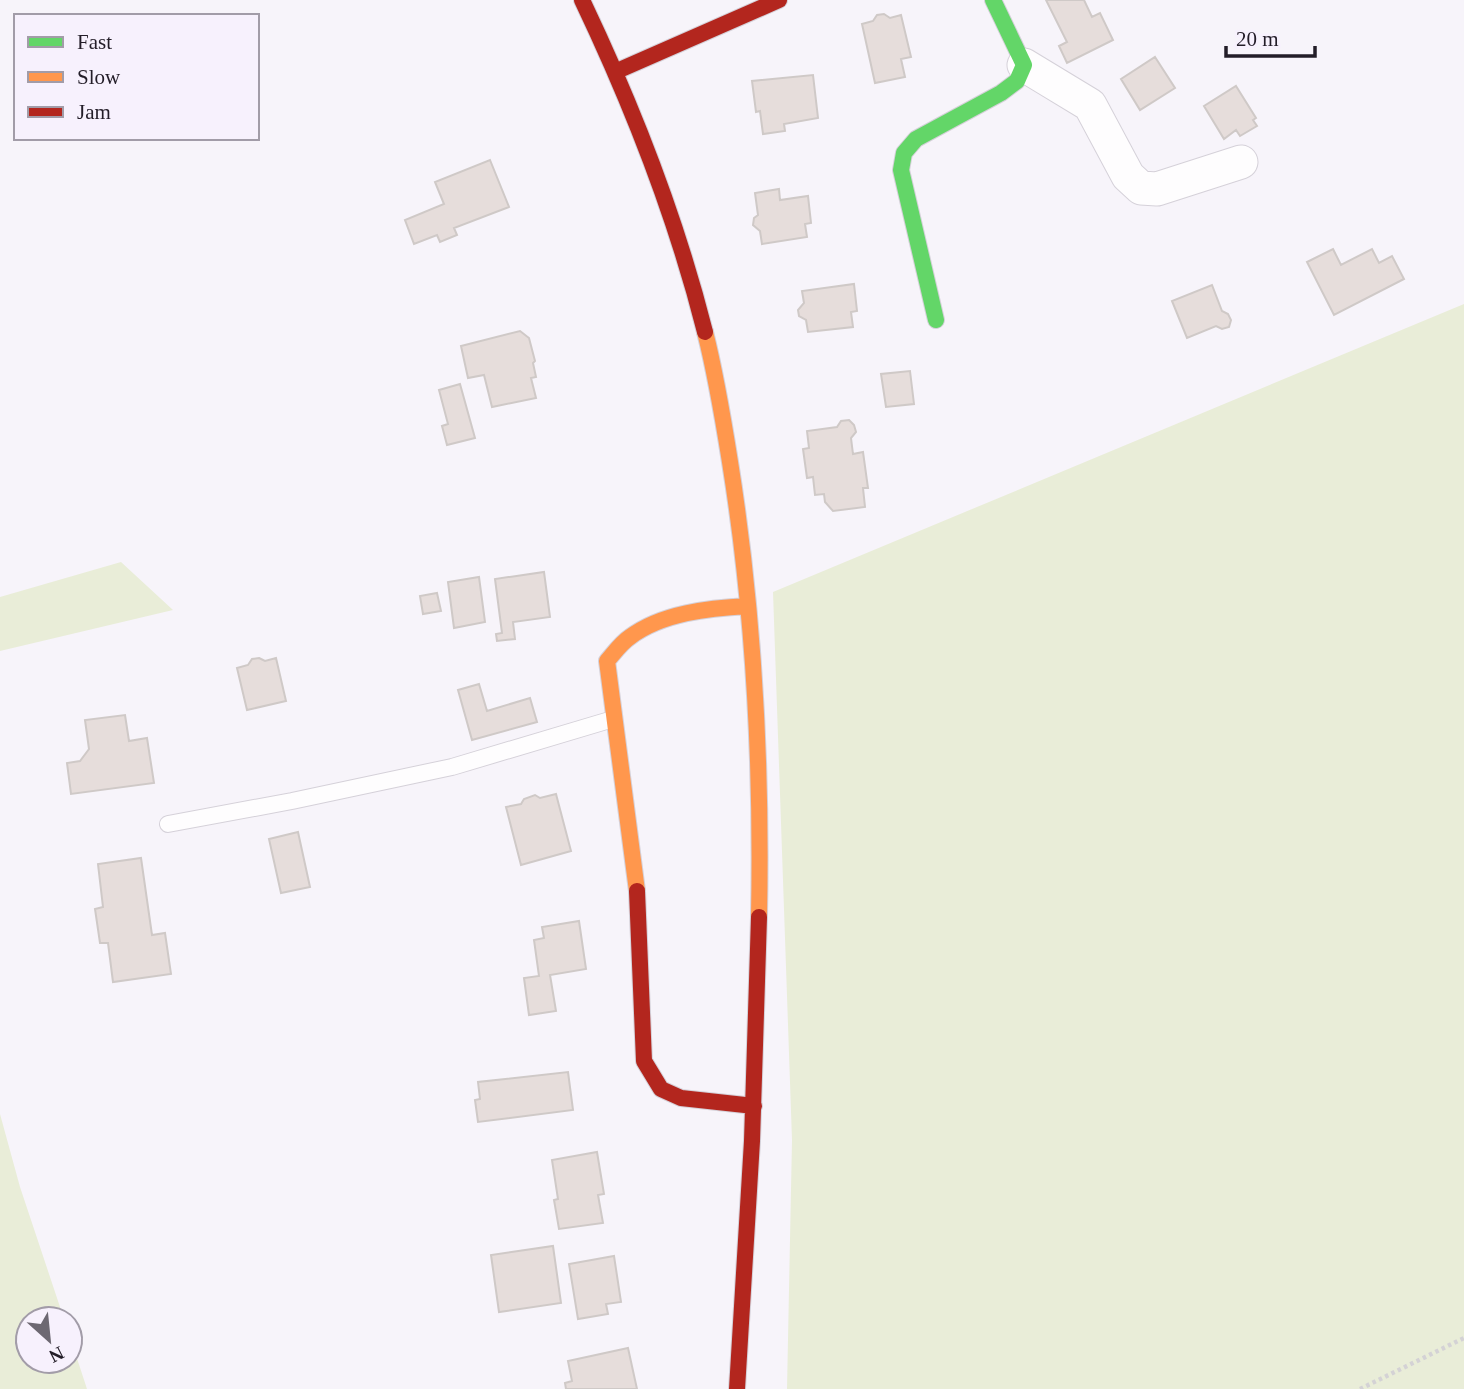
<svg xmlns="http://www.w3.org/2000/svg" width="1464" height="1389" font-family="'Times New Roman',serif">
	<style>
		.green { fill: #e9edd8 }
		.building { fill: #e6dddb; stroke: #cfc9c7; stroke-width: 2 }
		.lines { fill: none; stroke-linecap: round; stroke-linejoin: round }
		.lane-casing { stroke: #d5d1d9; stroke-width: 18 }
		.street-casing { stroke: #d5d1d9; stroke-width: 35 }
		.fast-casing { stroke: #d5d1d9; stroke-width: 18 }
		.slow-casing { stroke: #d5d1d9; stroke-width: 18 }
		.jam-casing { stroke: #d5d1d9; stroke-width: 18 }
		.path { stroke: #d4d2d5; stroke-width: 4.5; stroke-dasharray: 3.5 3.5; stroke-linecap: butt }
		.lane { stroke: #fefdfe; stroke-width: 16 }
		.street { stroke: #fefdfe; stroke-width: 33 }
		.fast { stroke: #63d668; stroke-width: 16 }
		.slow { stroke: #ff974d; stroke-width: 16 }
		.jam { stroke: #b3261e; stroke-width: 16 }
	</style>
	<rect width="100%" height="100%" fill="#f7f4fa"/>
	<path class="green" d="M1464 304V1389H787L792 1140 773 592Z
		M121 562 173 610 0 651V597Z
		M0 1114 20 1187 64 1319H28V1361H70V1337L87 1389H0Z"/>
	<path class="building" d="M1046 0H1084L1092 17 1100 13 1113 40 1067 63 1059 46 1067 42Z
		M884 14 890 18 901 15 911 57 901 59 905 77 875 83 862 24 873 21 877 15Z
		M1155 57 1175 88 1140 110 1121 79Z
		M813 75 818 118 784 124 785 131 763 134 760 111 756 112 752 81Z
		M1236 86 1256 118 1253 120 1257 126 1240 136 1236 130 1224 139 1204 106Z
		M490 160 509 207 454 228 457 235 440 242 437 235 414 244 405 220 444 204 435 182Z
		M779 189 780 200 808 196 811 223 805 224 807 237 762 244 760 231 753 225 754 218 758 215 755 193Z
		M1333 249 1341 265 1372 249 1379 263 1392 256 1404 279 1334 315 1307 262Z
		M854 284 857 311 851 312 853 327 808 332 806 320 799 316 798 310 804 303 802 291Z
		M1212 285 1222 311 1228 314 1231 320 1229 327 1222 329 1216 326 1187 338 1172 301Z
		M520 331 529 338 535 361 533 363 536 377 531 378 536 398 492 407 484 375 468 378 461 346Z
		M910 371 914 404 886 407 881 374Z
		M460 384 475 438 447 445 442 426 448 424 439 390Z
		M849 420 854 425 856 432 851 438 853 454 863 452 868 488H863L865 507 833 511 825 502 824 494 815 495 813 477 807 478 803 449 809 448 807 431 837 427 841 421Z
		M544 572 550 617 513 622 515 639 497 641 496 634 502 633 495 579Z
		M479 577 485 622 454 628 448 582Z
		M437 593 441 611 423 614 420 596Z
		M259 658 265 661 276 658 286 701 247 710 237 668 248 665 252 659Z
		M479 684 487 711 530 698 537 722 472 740 458 690Z
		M125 715 129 741 147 738 154 783 71 794 67 763 80 761 89 749 85 720Z
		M556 794 571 851 521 865 506 807 521 804 524 799 535 795 540 798Z
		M298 832 310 887 281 893 269 839Z
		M141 858 152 935 165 933 171 974 113 982 108 943H100L95 909 103 907 98 864Z
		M579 921 586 969 550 975 556 1011 529 1015 524 978 539 976 534 940 544 938 542 927Z
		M568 1072 573 1110 478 1122 475 1100 480 1099 478 1082Z
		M597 1152 604 1194 598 1195 603 1223 559 1229 554 1200 558 1199 552 1160Z
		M553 1246 561 1303 499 1312 491 1255Z
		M614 1256 621 1302 606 1304 608 1314 578 1319 569 1264Z
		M628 1348 637 1389H566L565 1383 572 1381 568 1361Z"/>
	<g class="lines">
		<g class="lane-casing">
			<path id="lane" d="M168 824 292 801 452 767 613 719"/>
		</g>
		<g class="street-casing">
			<path id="street" d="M1024 65 1090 105 1128 176 1141 188 1157 189 1241 162"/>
		</g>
		<g class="fast-casing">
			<path id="fast" d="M936 320 901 170 904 153 916 139 1001 93 1017 81 1024 65 993 0"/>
		</g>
		<g class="slow-casing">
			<path id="slow" d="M705 332C716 375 723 418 730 462 754 612 762 765 759 917
				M637 891 607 661C614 653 621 643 630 637 662 613 709 608 748 606"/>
		</g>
		<g class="jam-casing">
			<path id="jam" d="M582 0C633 107 676 217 705 332
				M617 71 779 0
				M637 891 644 1061 661 1089 681 1098 754 1106
				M737 1389 752 1141 759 917"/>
		</g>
		<path class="path" d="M1360 1389 1464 1338"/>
		<use href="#lane" class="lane"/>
		<use href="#street" class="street"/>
		<use href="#fast" class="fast"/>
		<use href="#slow" class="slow"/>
		<use href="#jam" class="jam"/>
	</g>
	<rect x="14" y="14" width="245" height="126" fill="#f7f1fd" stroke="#a29ca8" stroke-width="2"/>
	<rect x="28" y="37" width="35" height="10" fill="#63d668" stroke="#a29ca8" stroke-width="2"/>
	<text x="77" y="49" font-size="21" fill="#231d28">Fast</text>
	<rect x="28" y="72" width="35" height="10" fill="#ff974d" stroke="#a29ca8" stroke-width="2"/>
	<text x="77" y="84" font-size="21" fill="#231d28">Slow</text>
	<rect x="28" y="107" width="35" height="10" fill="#b3261e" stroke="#a29ca8" stroke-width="2"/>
	<text x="77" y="119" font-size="21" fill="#231d28">Jam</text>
	<g transform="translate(49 1340) rotate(153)"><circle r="33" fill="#f7f1fd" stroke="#a29ca8" stroke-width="2"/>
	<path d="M0-5L12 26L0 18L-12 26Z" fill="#6d6872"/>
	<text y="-10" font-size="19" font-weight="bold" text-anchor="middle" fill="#231d28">N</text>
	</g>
	<path d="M1226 46v10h89v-10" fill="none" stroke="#231d28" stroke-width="3.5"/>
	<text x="1236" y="46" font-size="21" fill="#231d28" stroke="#f7f1fd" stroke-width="5" paint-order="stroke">20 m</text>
</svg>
